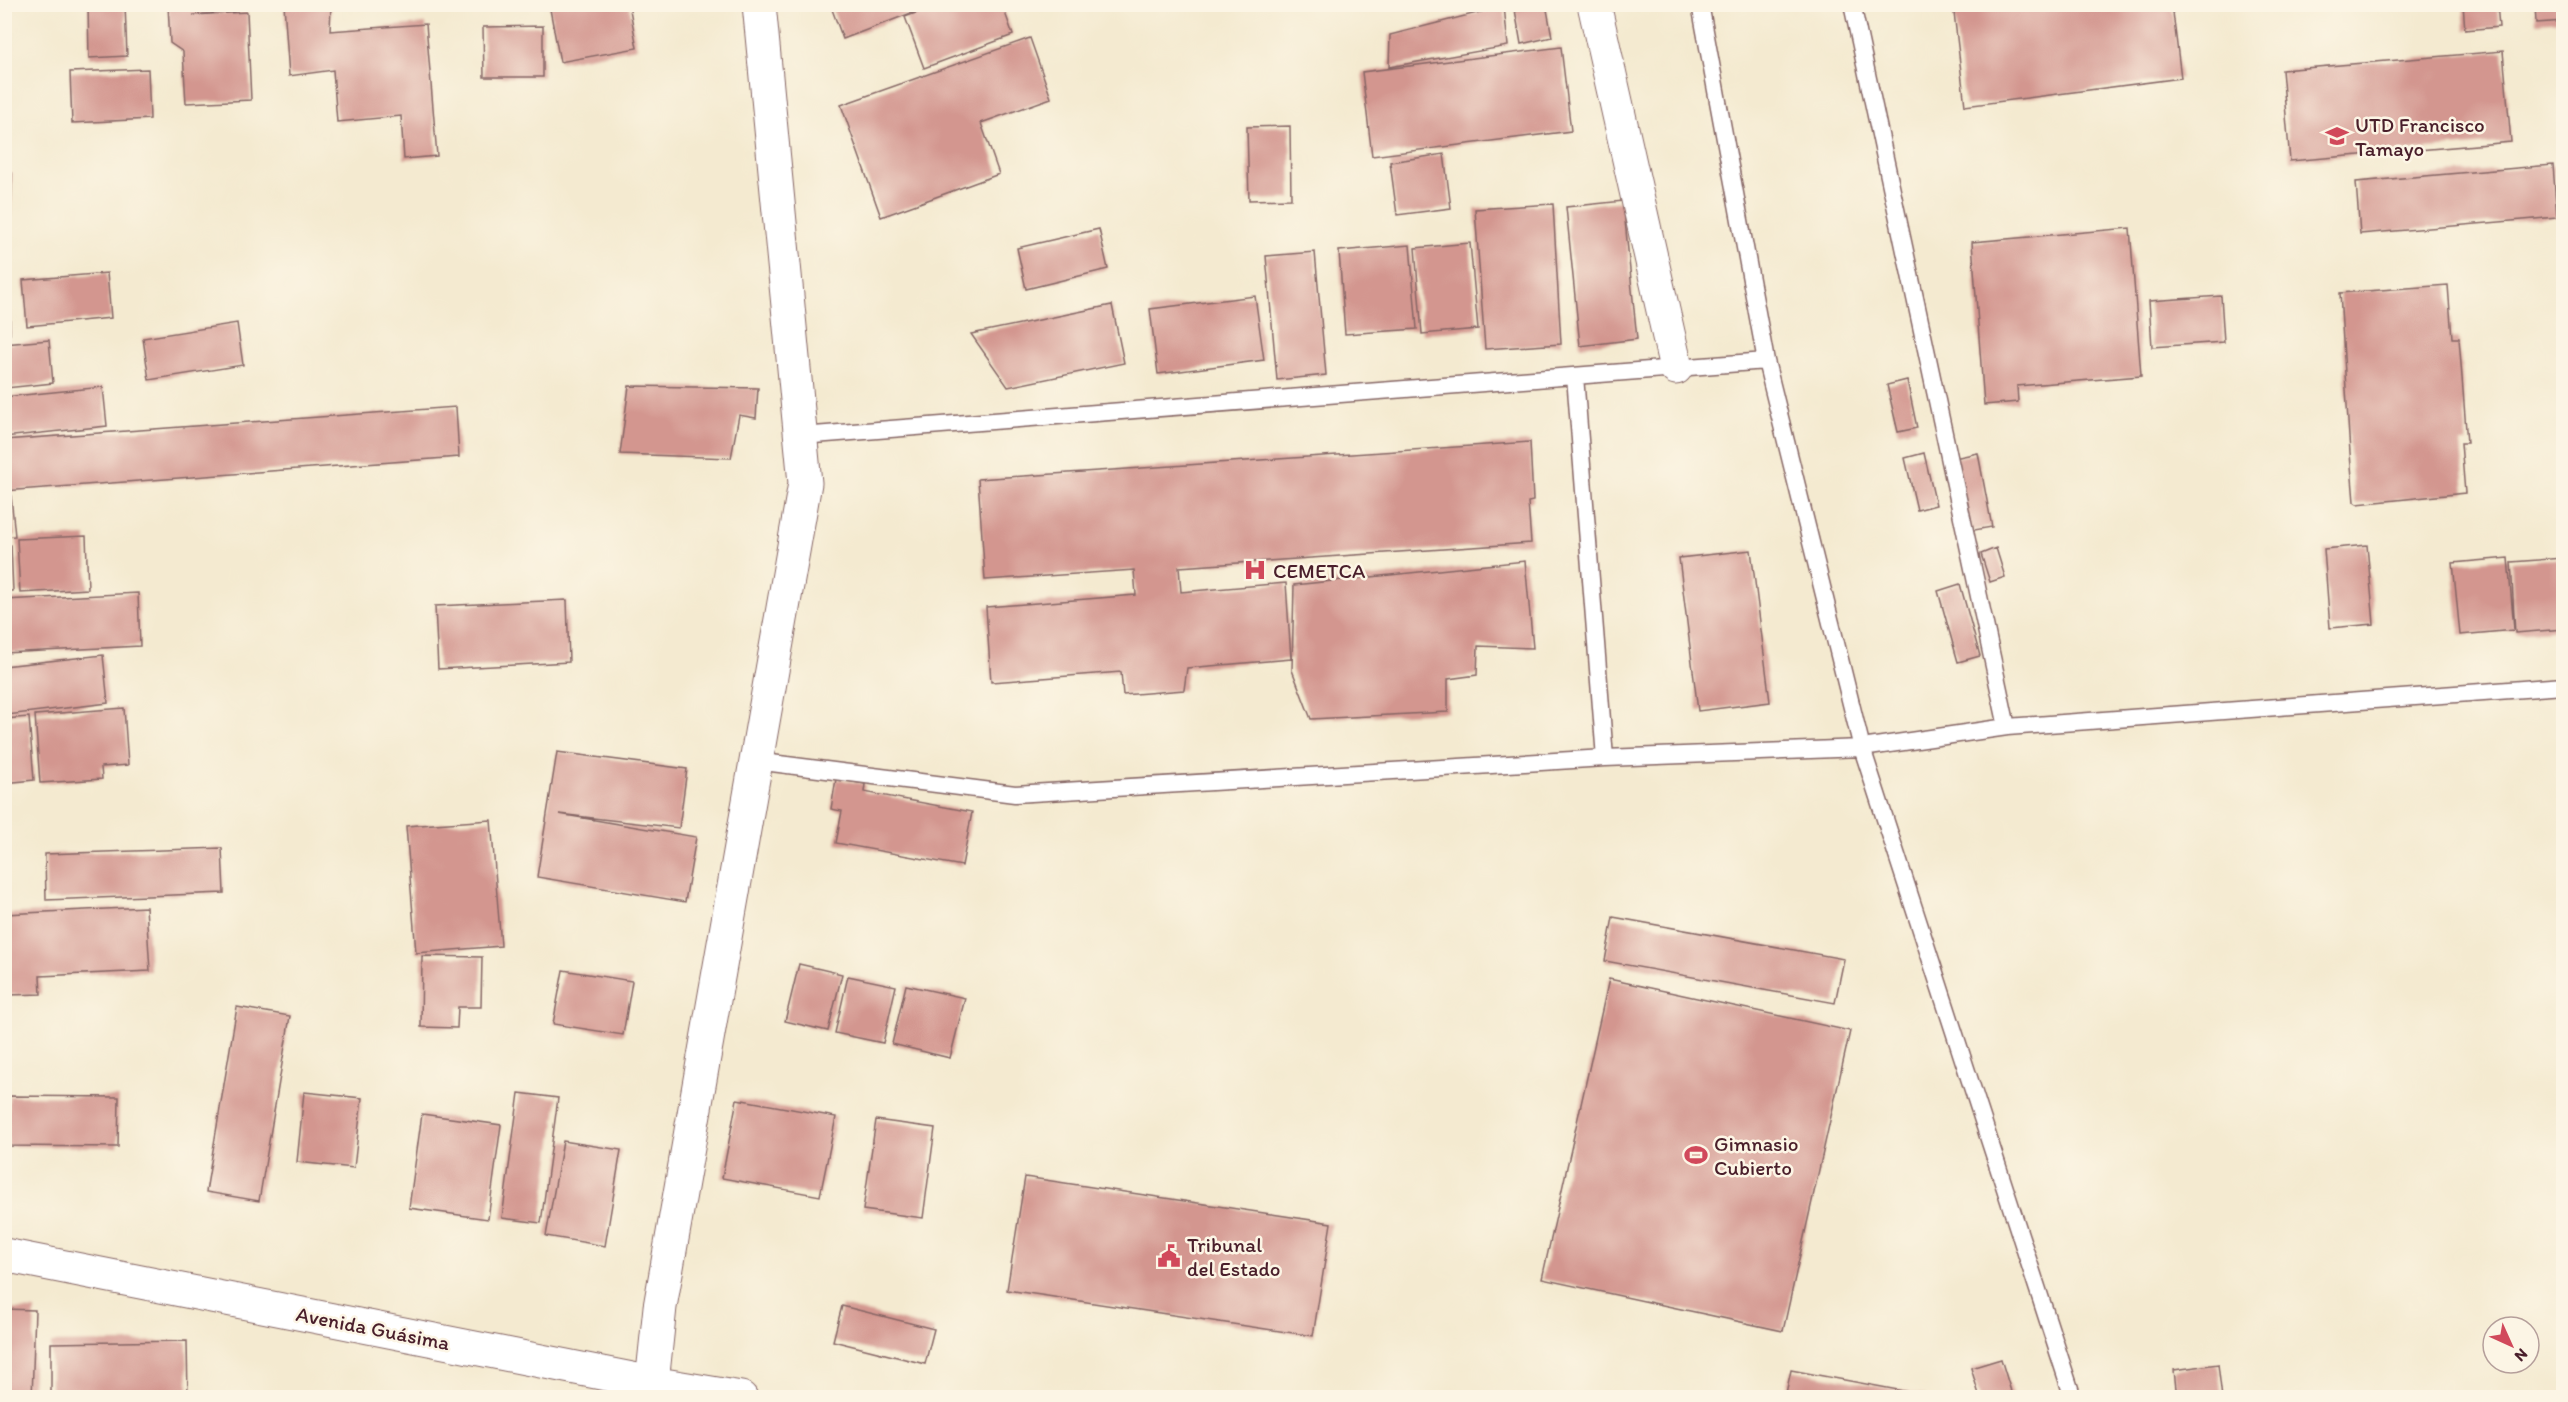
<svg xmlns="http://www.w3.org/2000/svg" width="2568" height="1402" font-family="Itim,sans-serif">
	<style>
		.building { fill: #d3968f }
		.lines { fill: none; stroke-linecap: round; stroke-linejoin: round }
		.service-casing { stroke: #866665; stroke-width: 19 }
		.minor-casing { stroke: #866665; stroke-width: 35 }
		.secondary-casing { stroke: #866665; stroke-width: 35 }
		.service { stroke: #fff; stroke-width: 16 }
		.minor { stroke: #fff; stroke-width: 33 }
		.secondary { stroke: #fff; stroke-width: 33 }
		.labels { text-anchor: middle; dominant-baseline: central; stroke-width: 5; stroke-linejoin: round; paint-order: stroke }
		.poi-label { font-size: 21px; fill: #4a1f2b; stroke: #fcf5e5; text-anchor: start }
		.street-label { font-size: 21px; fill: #4a1f2b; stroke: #fcf5e5 }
	</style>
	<rect width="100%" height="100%" fill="#fcf5e5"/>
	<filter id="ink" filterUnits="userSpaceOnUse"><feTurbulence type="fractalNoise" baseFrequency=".0167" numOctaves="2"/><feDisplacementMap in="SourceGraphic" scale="12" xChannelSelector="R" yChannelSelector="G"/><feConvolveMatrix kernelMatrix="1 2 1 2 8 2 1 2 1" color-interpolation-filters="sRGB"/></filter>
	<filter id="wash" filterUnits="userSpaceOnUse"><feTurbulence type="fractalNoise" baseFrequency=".008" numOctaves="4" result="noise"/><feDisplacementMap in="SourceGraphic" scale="24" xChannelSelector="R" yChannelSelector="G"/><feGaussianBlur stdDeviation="1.35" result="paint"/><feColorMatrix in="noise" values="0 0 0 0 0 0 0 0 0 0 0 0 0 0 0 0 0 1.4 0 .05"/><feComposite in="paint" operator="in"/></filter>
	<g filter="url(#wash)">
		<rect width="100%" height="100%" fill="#f4ead0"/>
		<g id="blocks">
			<path class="building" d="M88 4H125L127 56 89 58Z
				M168 4H235V11L193 15 247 12 251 100 186 103 183 52 170 43Z
				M284 4H331L330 31 426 24 437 156 404 159 401 116 337 122 333 70 289 76Z
				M549 4H629L637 48 560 62Z
				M830 4H932V5L843 39Z
				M940 4H1002L1013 35 924 68 905 17Z
				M1514 4H1546L1552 37 1521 44Z
				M1953 4H2172L2181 78 1965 106Z
				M2463 4H2497L2499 27 2465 30Z
				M2535 4H2564V21L2536 23Z
				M1504 6 1508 46 1389 67 1390 35Z
				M543 26V77H484L483 27Z
				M1030 38 1051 98 981 123 999 174 881 217 841 105Z
				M1561 47 1571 131 1372 156 1362 72Z
				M2503 51 2511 142 2290 161 2282 70Z
				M148 69 150 119 72 123 70 72Z
				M1290 126 1291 199 1249 200 1247 127Z
				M1444 154 1451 208 1397 215 1390 162Z
				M2553 165 2557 217 2360 234 2356 182Z
				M4 173H12L11 217H4Z
				M1623 201 1637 339 1580 346 1566 207Z
				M1553 204 1561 344 1485 349 1475 209Z
				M2130 228 2141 376 2017 386 2018 402 1984 405 1972 242Z
				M1099 229 1108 269 1026 289 1017 248Z
				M1470 243 1478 329 1422 334 1415 248Z
				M1410 245 1417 329 1345 334 1339 251Z
				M1315 252 1326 375 1277 380 1266 256Z
				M4 273H9L10 334H4Z
				M107 273 111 318 27 326 23 280Z
				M2448 285 2452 338H2459L2467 443H2461L2465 493 2357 504 2354 502 2350 453 2340 293Z
				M1255 296 1264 360 1158 374 1150 309Z
				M2221 296 2224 342 2152 347 2149 301Z
				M1112 305 1124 363 1008 387 971 334Z
				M237 323 243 365 149 380 143 338Z
				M49 340 53 383 6 388 4 344Z
				M1907 380 1917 428 1898 432 1887 385Z
				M629 386 758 388 756 418 739 415 731 458 620 454Z
				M103 387 107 426 4 437V397Z
				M456 407 459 457 4 491V440Z
				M1530 442 1533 501 1528 502 1531 543 1179 567 1181 592 1286 583 1291 659 1187 668 1184 690 1123 695 1121 672 991 682 986 607 1136 595 1134 570 985 580 978 479Z
				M1924 453 1936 505 1917 510 1905 458Z
				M1978 453 1992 527 1969 531 1954 458Z
				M11 496 15 536 4 537V497Z
				M86 536 88 589 20 593 17 539Z
				M11 545 13 591H4V546Z
				M2367 545 2374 624 2330 628 2324 549Z
				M1996 548 2005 577 1990 582 1981 554Z
				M1751 550 1770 702 1698 711 1679 558Z
				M2508 558 2514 630 2460 635 2453 563Z
				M2564 558V629L2515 633 2511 562Z
				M1525 561 1533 648 1478 646 1477 675 1448 679V712L1311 719 1292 670 1294 585Z
				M1960 584 1980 656 1958 662 1938 591Z
				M138 593 140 646 4 653V600Z
				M567 600 569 662 438 669 435 606Z
				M103 655 108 703 7 715 4 666Z
				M124 708 128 765 101 767 102 779 40 783 35 715Z
				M29 717 34 780 4 783V719Z
				M557 752 687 769 679 828 559 814 696 837 685 902 537 877Z
				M836 779 865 784 864 792 972 812 962 866 836 843 842 811 831 809Z
				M491 820 501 946 416 953 406 826Z
				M222 848 224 893 46 900 45 854Z
				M146 907 150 971 40 976 41 994 9 995 5 914Z
				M1613 917 1844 959 1835 1003 1605 961Z
				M422 956 482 957 481 1007H458L457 1028 421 1027Z
				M799 964 842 974 828 1031 785 1021Z
				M563 970 632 981 623 1035 553 1024Z
				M848 976 896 986 883 1043 835 1033Z
				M1609 979 1850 1031 1783 1331 1542 1279Z
				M906 985 965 998 950 1058 892 1044Z
				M237 1007 290 1016 259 1201 206 1192Z
				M304 1092 362 1098 354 1168 297 1162Z
				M519 1093 558 1098 541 1223 502 1218Z
				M9 1096 119 1097 118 1147 8 1146Z
				M737 1099 836 1117 820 1196 722 1178Z
				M422 1114 501 1125 488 1219 409 1208Z
				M876 1120 935 1128 923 1218 863 1210Z
				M563 1141 621 1150 605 1246 546 1236Z
				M1025 1177 1331 1223 1313 1336 1007 1290Z
				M842 1306 934 1329 925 1364 833 1341Z
				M4 1309 35 1310 32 1398H4Z
				M187 1341 188 1398H51V1343Z
				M2001 1359 2013 1398H1980L1971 1368Z
				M2218 1364 2222 1398H2177L2174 1370Z
				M1791 1370 1925 1395 1924 1398H1785Z"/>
		</g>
	</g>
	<g filter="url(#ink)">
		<use href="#blocks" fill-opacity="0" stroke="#866665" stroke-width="1.5"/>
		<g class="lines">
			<g class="service-casing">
				<path id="service" d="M1700 4 1766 361 1862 748 2073 1398
					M1852 4 2007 727
					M1575 376 1605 758
					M801 436 1766 361
					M755 761 1015 794 1605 758 1862 748 2007 727 2564 686"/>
			</g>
			<g class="minor-casing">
				<path id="minor" d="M1594 4 1676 368"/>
			</g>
			<g class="secondary-casing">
				<path id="secondary" d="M4 1255 652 1383 741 1398
					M652 1383 660 1307 805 483 759 4"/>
			</g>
			<use href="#service" class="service"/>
			<use href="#minor" class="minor"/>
			<use href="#secondary" class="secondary"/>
		</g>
	</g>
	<defs>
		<g id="university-bare" transform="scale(1.8)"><path d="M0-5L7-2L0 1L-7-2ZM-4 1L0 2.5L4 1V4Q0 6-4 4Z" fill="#d1495b" stroke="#fcf5e5" stroke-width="2.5" paint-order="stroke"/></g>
		<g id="hospital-bare" transform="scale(1.8)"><path d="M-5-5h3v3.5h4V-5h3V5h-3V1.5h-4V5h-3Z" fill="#d1495b" stroke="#fcf5e5" stroke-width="2.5" paint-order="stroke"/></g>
		<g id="stadium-bare" transform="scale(1.8)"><path d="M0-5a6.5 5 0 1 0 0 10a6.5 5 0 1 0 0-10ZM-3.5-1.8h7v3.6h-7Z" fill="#d1495b" stroke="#fcf5e5" stroke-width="2.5" paint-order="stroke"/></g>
		<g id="civic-bare" transform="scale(1.8)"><path d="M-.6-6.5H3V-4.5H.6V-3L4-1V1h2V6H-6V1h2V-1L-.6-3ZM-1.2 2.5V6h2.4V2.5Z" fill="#d1495b" stroke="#fcf5e5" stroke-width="2.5" paint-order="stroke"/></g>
	</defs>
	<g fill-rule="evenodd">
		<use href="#university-bare" x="2337" y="136"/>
		<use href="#hospital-bare" x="1255" y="570"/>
		<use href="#stadium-bare" x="1696" y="1155"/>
		<use href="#civic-bare" x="1169" y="1256"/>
	</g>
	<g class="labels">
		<g class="poi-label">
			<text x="2355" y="124">UTD Francisco<tspan x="2355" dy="24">Tamayo</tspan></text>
			<text x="1273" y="570">CEMETCA</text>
			<text x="1714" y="1143">Gimnasio<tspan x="1714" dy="24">Cubierto</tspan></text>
			<text x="1187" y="1244">Tribunal<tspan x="1187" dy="24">del Estado</tspan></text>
		</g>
		<g class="street-label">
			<text transform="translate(373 1328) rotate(11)">Avenida Guásima</text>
		</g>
	</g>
	<rect width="2568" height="1402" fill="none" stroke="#fcf5e5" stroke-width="24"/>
	<g transform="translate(2511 1345) rotate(135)"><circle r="28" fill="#fcf5e5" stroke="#b59f9b" stroke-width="1.5"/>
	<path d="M0-4.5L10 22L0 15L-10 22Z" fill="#d1495b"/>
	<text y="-9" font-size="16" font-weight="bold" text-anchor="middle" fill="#4a1f2b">N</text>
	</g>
</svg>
